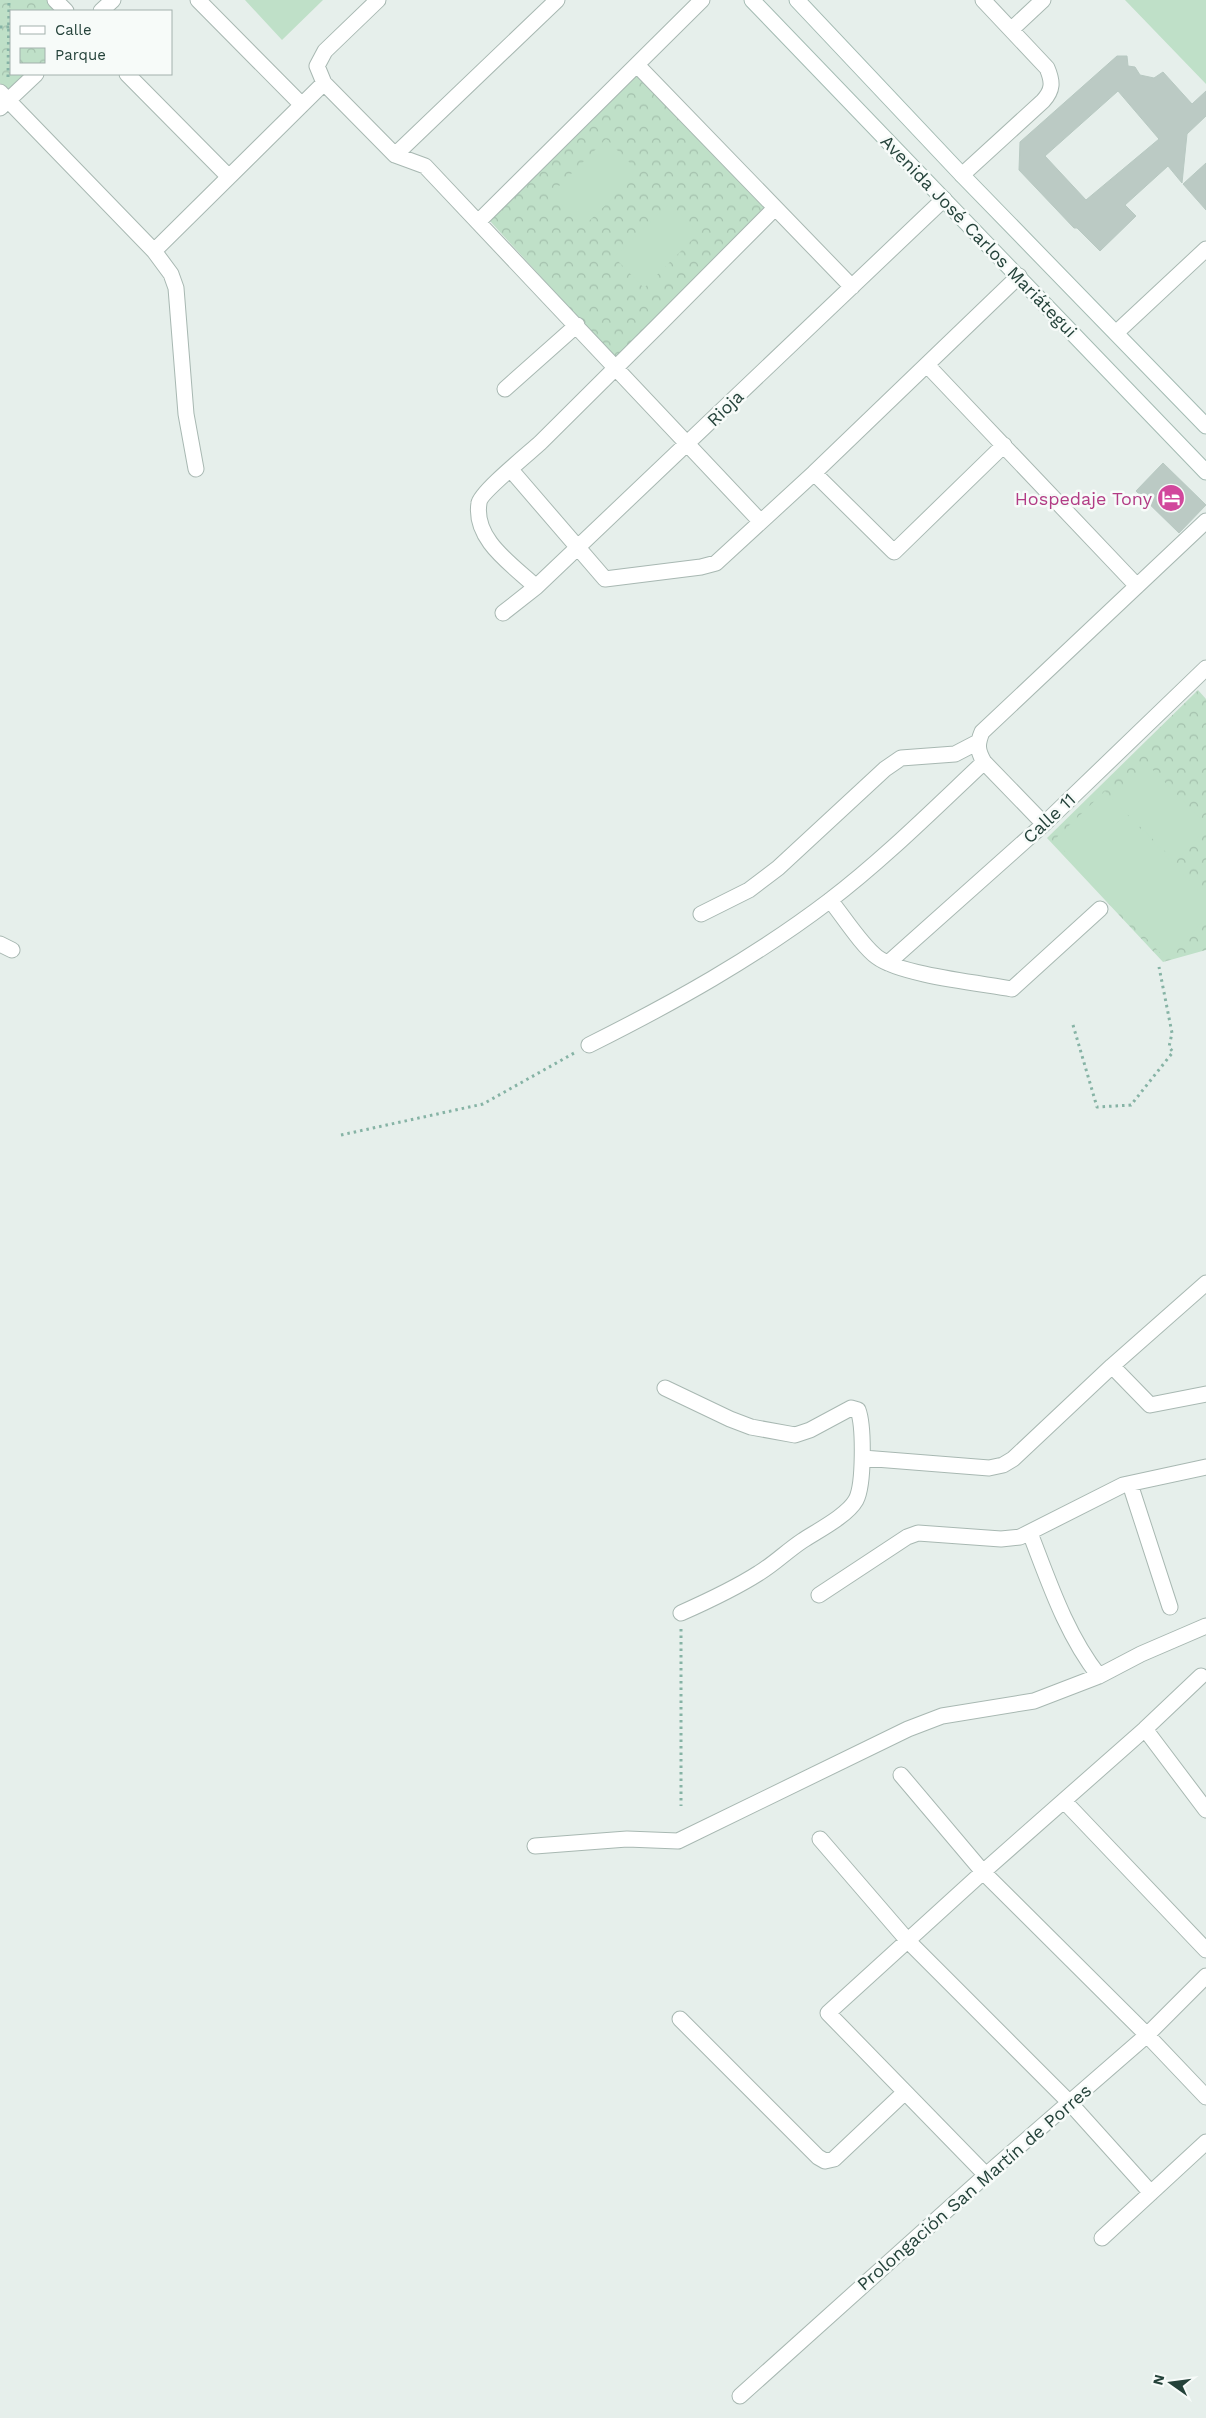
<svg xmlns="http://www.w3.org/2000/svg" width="1206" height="2418" font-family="'Work Sans',sans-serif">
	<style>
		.park { fill: url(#park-crowns) }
		.garden { fill: #bfe0c8 }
		.building { fill: #bbcac4; stroke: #b8c9c2; fill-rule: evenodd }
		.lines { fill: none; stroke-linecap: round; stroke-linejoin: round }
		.street-casing { stroke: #a8b8b2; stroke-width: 17 }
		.secondary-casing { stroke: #a4bbb3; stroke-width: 17 }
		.path { stroke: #86b3a5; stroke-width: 3; stroke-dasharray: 2.5 4; stroke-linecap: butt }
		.street { stroke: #fff; stroke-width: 15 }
		.secondary { stroke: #fff; stroke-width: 15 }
		.labels { text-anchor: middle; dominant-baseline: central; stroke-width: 5; stroke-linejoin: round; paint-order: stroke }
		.street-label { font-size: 18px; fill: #24423a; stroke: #f7fbf9 }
		.hotel-label { font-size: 18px; fill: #b23c85; stroke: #f7fbf9; text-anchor: end }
	</style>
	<defs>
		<pattern id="park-crowns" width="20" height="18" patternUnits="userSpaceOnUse" patternTransform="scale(1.25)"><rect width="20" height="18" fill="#bfe0c8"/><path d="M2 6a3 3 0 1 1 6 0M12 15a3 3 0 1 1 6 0" fill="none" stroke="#a4c1ad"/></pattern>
	</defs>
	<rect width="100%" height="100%" fill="#e6efeb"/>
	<path class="park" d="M0 0H47L59 11H11V74H33L15 91 7 90 0 83Z
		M637 73 766 209 617 360 490 221Z
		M1198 690 1206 699V950L1163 962 1047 838Z"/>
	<path class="garden" d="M245 0H323L282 40Z
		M1125 0H1206V84Z
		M606 139 639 172 583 227 551 194Z
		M669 204 699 233 644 288 614 257Z
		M1148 765 1206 824V829L1175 861 1120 807 1206 899V919L1165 958 1054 840 1105 791 1113 800Z"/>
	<path class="building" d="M1117 56H1127L1128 66 1135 67 1140 75 1154 78 1163 72 1192 104 1206 91V116L1187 134 1182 183 1168 166 1125 205 1136 216 1100 251 1077 228H1074L1019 170 1020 142ZM1118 91 1159 139 1086 200 1045 156Z
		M1206 163V210L1183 184Z
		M1163 463 1206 505 1179 533 1136 491Z"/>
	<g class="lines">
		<g class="street-casing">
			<path id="street" d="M55 0 66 11
				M198 0 301 104
				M378 0 325 51 317 66 324 83 395 155 425 166 760 521
				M101 11 113 0
				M1012 29 1043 0
				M637 65 852 287
				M127 74 229 177
				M0 92 154 251 171 274 176 288 186 414 196 469
				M0 108 36 74
				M395 155 557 0
				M962 175 1043 101C1053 90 1053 82 1047 68L983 0
				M479 221 702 0
				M154 251 324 83
				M1117 332 1206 249
				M927 365 1137 586
				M505 389 577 325
				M511 470 605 579 701 567 716 563 814 473 1019 276
				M814 473 894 552 1004 445
				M536 587C513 565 473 540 479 503 480 493 529 453 540 443 619 365 697 287 775 208
				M503 613 536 587 944 199
				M1044 824 984 762C977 750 977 744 982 732L1206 521
				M830 900C843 916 862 946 877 957 901 975 979 983 1012 989L1100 909
				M701 914 749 890 778 868 885 769 901 758 955 754 978 742
				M0 944 12 950
				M888 963 1044 824 1206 668
				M589 1045C673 1003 754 958 829 901 884 859 934 809 984 762
				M1112 1366 1150 1405 1206 1394
				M665 1388 730 1419 751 1427 795 1435 810 1430 851 1408 858 1410C864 1426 864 1485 856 1500 847 1516 817 1531 802 1541 787 1551 774 1564 759 1573 734 1589 708 1601 681 1613
				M863 1458 989 1468 1003 1465 1013 1459 1112 1366 1206 1283
				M1130 1484 1170 1607
				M1030 1533C1049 1582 1066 1634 1099 1676
				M819 1595 907 1537 918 1533 1001 1539 1020 1537 1123 1485 1206 1467
				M1145 1729 1206 1810
				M901 1775 983 1872 1147 2035 1206 2097
				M1064 1801 1206 1950
				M820 1839 908 1941 1070 2103 1151 2193
				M535 1846 627 1839 678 1841 908 1729 942 1716 1034 1701 1099 1676 1141 1654 1206 1626
				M680 2019 818 2157 825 2161 834 2159 905 2092
				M986 2175 828 2013 983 1872 1145 1729 1201 1676
				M1102 2238 1206 2142
				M740 2396 986 2175 1147 2035 1206 1976"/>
		</g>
		<g class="secondary-casing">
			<path id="secondary" d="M752 0 1206 472
				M797 0 962 175 1206 426"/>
		</g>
		<path class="path" d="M0 27H11
			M8 77 9 0
			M1073 1025 1097 1107 1131 1105 1173 1052 1169 1047 1172 1033 1159 967
			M341 1135 483 1104 576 1052
			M681 1629V1806"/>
		<use href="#street" class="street"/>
		<use href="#secondary" class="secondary"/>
	</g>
	<defs>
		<g id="hotel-disc" transform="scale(1.4375)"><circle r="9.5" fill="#d1479c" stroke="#f7fbf9"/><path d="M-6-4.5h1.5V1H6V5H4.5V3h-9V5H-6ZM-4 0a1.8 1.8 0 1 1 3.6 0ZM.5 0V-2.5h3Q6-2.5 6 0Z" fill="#fff"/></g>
	</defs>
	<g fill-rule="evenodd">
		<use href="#hotel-disc" x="1171" y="498"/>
	</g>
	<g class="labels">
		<g class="street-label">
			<text transform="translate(979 236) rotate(46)">Avenida José Carlos Mariátegui</text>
			<text transform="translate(725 408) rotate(-44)">Rioja</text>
			<text transform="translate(1049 818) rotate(-43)">Calle 11</text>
			<text transform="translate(974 2187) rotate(-41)">Prolongación San Martín de Porres</text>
		</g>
		<g class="hotel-label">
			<text x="1152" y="498">Hospedaje Tony</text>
		</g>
	</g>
	<rect x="10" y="10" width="162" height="65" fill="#f7fbf9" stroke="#a3b1ad"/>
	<rect x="20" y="26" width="25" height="8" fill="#ffffff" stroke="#a3b1ad"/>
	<text x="55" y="35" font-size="15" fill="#24423a">Calle</text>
	<rect x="20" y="48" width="25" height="15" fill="url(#park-crowns)" stroke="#a3b1ad"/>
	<text x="55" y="60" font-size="15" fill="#24423a">Parque</text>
	<g transform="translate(1171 2383) rotate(284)" stroke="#f7fbf9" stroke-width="4" paint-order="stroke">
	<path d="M0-4L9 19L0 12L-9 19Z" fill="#24423a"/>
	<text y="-8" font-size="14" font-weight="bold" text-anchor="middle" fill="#24423a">N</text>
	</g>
</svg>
